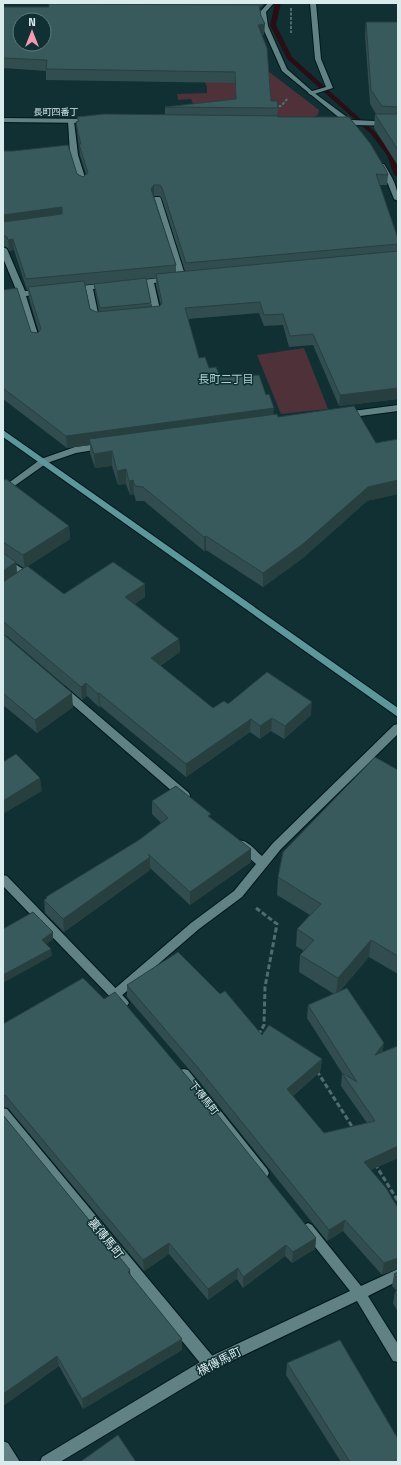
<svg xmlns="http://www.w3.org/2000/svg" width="401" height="1465" font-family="'Titillium Web','Noto Sans JP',sans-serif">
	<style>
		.green { fill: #4f3239 }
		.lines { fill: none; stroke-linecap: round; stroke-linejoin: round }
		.stream { fill: #290e16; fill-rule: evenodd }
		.lane-casing { stroke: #011719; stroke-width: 2 }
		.street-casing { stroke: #011719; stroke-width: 2 }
		.secondary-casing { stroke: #011719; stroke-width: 2 }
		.path-far1 { stroke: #516c6f; stroke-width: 2; stroke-dasharray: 3 1.5; stroke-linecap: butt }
		.path { stroke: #516c6f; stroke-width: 3; stroke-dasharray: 5 2.5; stroke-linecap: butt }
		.lane { fill: #608285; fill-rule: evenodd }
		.street { fill: #608285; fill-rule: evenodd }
		.secondary { fill: #5c979c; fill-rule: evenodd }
		.wall { fill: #314d4f; fill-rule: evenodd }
		.shaded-wall { fill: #283f40 }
		.building { fill: #395a5c; stroke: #283f40; fill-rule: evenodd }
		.labels { text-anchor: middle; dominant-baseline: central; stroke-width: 3; stroke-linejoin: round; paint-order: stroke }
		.far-street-label { font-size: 9px; fill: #daebed; stroke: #103033 }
		.street-label { font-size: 10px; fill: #daebed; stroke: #103033 }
		.neighbourhood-label { font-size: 11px; fill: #acd0d2; stroke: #103033 }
		.near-street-label { font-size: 12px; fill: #daebed; stroke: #103033 }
	</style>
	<rect width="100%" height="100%" fill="#103033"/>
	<path class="green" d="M268 71 319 110 318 115 307 119 198 116 195 103H193L191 99 178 100 177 94 207 93V87L202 76Z
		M304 348 328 409 281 414 257 355Z"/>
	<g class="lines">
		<path class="stream" d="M275 3H281L276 25 292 57 375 132 394 155 398 166V177L394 175 387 155 371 134 287 59 270 25Z"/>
		<g class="lane-casing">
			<path id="lane" d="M310 3H316L321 59 333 88 311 95 308 93 309 92 326 87 315 59Z
				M71 119 74 121 78 155 87 184 83 186 79 184 70 155 68 121Z
				M154 197H160L161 199 186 278 185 280H179L178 278 153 199Z
				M3 247 7 249 25 291 42 290 46 292 42 294 26 296 40 341 39 343H33L32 341 19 297 3 298V294L17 292 3 258Z
				M169 277 173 279 172 281 154 283 161 314 157 316 148 317V313L153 312 147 284 133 285 129 283 133 281Z
				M107 283H110V287L93 289 99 318 104 320 100 322H93L86 290 73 291 69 289 73 287Z
				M3 556 32 575 3 594V587L20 575 3 563Z
				M62 686 65 687 189 793 190 796 189 799H181L59 693 57 690Z
				M398 724V734L281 849 242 897 199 929 120 997 116 999 112 997 110 994 112 991 191 923 234 891 256 864 237 847 236 844 237 841C246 838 256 851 262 856L273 843 394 725Z
				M3 1108 7 1109 215 1359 217 1364 215 1369 210 1370 205 1369 3 1122Z"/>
		</g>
		<g class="street-casing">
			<path id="street" d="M268 3H274L266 12 268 26 287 69 313 92 351 120 398 122V126L354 125 351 126 338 123V121L342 120 282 71 262 26 260 12Z
				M3 118 90 119 93 121 90 123 3 122Z
				M378 164H384C392 177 398 186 398 201L394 199 388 184 377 166Z
				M398 405V411L345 418 341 415 345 412Z
				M103 443 106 444 107 446 106 448 76 453 47 463 3 494V487L41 459 75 447Z
				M3 875 7 876 127 1000 129 1003 127 1006 123 1008 119 1006 3 886Z
				M184 1069 188 1070 267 1169 269 1173 267 1177 263 1179 259 1177 180 1078 178 1074 180 1070Z
				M308 1223 312 1225 361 1286 398 1269V1281L368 1296 398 1344V1362L393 1361 357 1301 215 1369 60 1462H40L42 1457 205 1359 350 1291 304 1233 302 1229 304 1225Z
				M3 1441 8 1443 20 1462H5L3 1460Z"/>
		</g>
		<g class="secondary-casing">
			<path id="secondary" d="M3 430 398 708V717L3 437Z"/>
		</g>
		<path class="path-far1" d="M291 8V33
			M274 107 281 106 288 98"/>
		<path class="path" d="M256 908 277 924 265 987 264 1025 259 1034
			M317 1071 353 1128
			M375 1164 398 1201"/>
		<use href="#lane" class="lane"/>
		<use href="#street" class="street"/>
		<use href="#secondary" class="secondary"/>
	</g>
	<path class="wall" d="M51 3H264L263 5 260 8 264 35H262L271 101 278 108 277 116 278 117 388 175 387 185H379L398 239V399L339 406 313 345 289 347 283 325 264 326 259 313 188 319 199 358 209 368 220 376H245L273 415 278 417 376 443 398 439V494L367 501 303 558 263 587 206 550 204 551 144 501H136L134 494 130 495 126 484 118 485 112 466 95 468 90 453V445L67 448 3 399V290L31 332 38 333 39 332 29 298 28 290H27L14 250 9 251 8 248 3 246V151L77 174 83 177 86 174 80 155 79 147 77 132 76 122H78L77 117 165 115V107L236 100 235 83 46 80V71L3 68V7H49ZM154 196H160L162 199 185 271 176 272V265ZM156 278V285L161 305 160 306 151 307V303L146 279ZM121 281 94 284 95 291 99 312H96L90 309 85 285Z
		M366 22H398V166L374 128 375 114H376L370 104 365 35Z
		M3 481 69 526 70 539 28 566 64 594 145 584V597L135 604 179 639 180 652 160 666 213 708 228 704 311 715 284 739 271 731 260 739 250 732 186 777 100 706 99 707 87 696 82 700 7 636 4 635 73 707 37 733 3 705ZM16 563 24 568 17 572Z
		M398 770V974L369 957 339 992 383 1052 398 1158 370 1170 398 1208 382 1275 343 1231 327 1241 199 1081 127 997V985L220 994 262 1035 322 1059 320 1072 293 1096 324 1133 367 1123 341 1086 342 1073 307 1018 308 1005 334 994 299 972 300 955 304 951 296 946 297 929 310 915 277 895 278 877Z
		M152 801 211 818 251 849V862L190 905 150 868V870L64 932 45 913 44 900 46 899V897L139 840 161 823 152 814Z
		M3 1024 316 1238 315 1249 292 1263 285 1256 243 1288 237 1279 208 1300 169 1254 144 1271 8 1108 3 1107Z
		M3 1115 130 1270V1275L182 1339V1350L83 1409 59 1366 3 1406Z
		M398 1272V1312L393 1303 395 1292 397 1291 392 1286 394 1274Z
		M287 1363 398 1462H341L286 1375Z"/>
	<path class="shaded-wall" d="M261 3H264L263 5 260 8Z
		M265 24 264 35H258V25Z
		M154 185V196L152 199 151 189Z
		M62 207 63 218 3 226V215Z
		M13 239 14 250 9 251 8 240Z
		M398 388V399L339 406 340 395Z
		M274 408 273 420 89 439 90 445 67 448 66 436Z
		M112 451V466L95 468 94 454Z
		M126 469V484L118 485 117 471Z
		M133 480 134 494 130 495 129 481Z
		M398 480V494L367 501 303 558 263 587V573L368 487Z
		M69 526 70 539 25 568 23 555Z
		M206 536V550L204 551V537Z
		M16 562 17 575 3 585V571Z
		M145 584V597L126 610 125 597Z
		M179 639 180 652 151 671V658Z
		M86 683 87 696 82 700 81 687Z
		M72 693 73 707 37 733 35 720Z
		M99 693 100 706 99 707 98 694Z
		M312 702 311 715 284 739 285 726Z
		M272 718 271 731 260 739V726Z
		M251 719 250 732 186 777V764Z
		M40 778 42 791 3 814V801Z
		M251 849V862L190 905V892Z
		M150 857V870L64 932 63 919Z
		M53 932V939L43 947 42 940Z
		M371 940 369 957 336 995 338 978Z
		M51 949 52 956 3 983V975Z
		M384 1043 382 1056 375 1055Z
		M322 1059 320 1072 286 1101 287 1089Z
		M398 1146V1158L362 1174 364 1162Z
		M345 1220 343 1231 327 1241 329 1230Z
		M316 1238 315 1249 292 1263 293 1252Z
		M169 1243V1254L144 1271 143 1260Z
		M286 1245 285 1256 243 1288V1277Z
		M398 1258V1269L382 1275 384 1263Z
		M238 1268 237 1279 208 1300V1289Z
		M130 1270 131 1281 128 1272Z
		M182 1339V1350L83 1409 82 1399Z
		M57 1356 59 1366 3 1406V1394Z"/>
	<path class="building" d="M49 4 259 5 261 16 265 24 258 25 267 48 271 101H277L278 108 165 107 236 99 235 72 46 69 47 60 3 58V7H49ZM20 20H44V44H20Z
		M366 22H398V107L382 106 371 90Z
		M104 114 278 116V117H349L370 143 386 170 388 175 376 174 398 239V244L186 263 162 188 160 185H154L151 189 176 265 26 279 13 239 8 240 7 237 3 235V222L62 214V207L3 215V151H13L68 145 77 174 83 177 88 173 79 144H81L78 133 76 122 79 121 77 117Z
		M375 114H398V150Z
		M398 251V388L340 395 313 334 290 336 283 314 264 315 260 302 185 308 199 358 205 357 209 368 216 367 220 376 244 373 245 376 259 375 266 395 269 394 274 408 66 436 3 388V290L17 288 31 332 38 333 41 329 28 287 84 281 90 309 96 312 160 306 162 303 156 274Z
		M146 278 151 303 100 308 94 284Z
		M354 406 376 443 398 439V480L368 487 303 544 263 573 206 536 204 537 143 487 135 486 133 480 129 481 126 469 117 471 112 451 94 454 89 439 277 414 278 417Z
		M6 479 69 526 23 555 3 542V481Z
		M3 553 16 562 3 571Z
		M113 562 145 584 125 597 179 639 151 658 213 708 224 701 228 704 267 672 312 702 285 726 272 718 260 726 251 719 186 764 99 693 98 694 86 683 81 687 5 623 3 622V582L27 566 64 594Z
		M3 634 72 693 35 720 3 693Z
		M16 754 40 778 3 801V762Z
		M375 757 398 770V956L371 940 338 978 300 955 314 940 297 929 321 904 278 877 283 852Z
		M176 786 211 814 208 816 251 849 190 892 148 854 150 857 63 919 44 900 47 898 46 897 139 840 168 818 152 801Z
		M33 912 53 932 42 940 51 949 3 975V929Z
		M178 952 220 994 225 991 262 1035 269 1025 322 1059 287 1089 324 1133 375 1121 342 1073 357 1082 308 1005 347 988 384 1043 375 1055 398 1046V1146L364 1162 386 1188 398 1208V1258L384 1263 345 1220 329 1230 199 1069 127 985Z
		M83 978 104 999 115 992 189 1079 316 1238 293 1252 286 1245 243 1277 238 1268 208 1289 169 1243 143 1260 6 1096 3 1095V1024Z
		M3 1115 130 1270 128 1272 182 1339 82 1399 57 1356 3 1394Z
		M398 1272V1279L394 1274Z
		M398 1290V1297L395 1292Z
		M340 1340 398 1439V1462H350L287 1363Z
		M118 1435 136 1462H80Z"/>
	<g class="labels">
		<g class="far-street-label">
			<text x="56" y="111">長町四番丁</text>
		</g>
		<g class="street-label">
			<text transform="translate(204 1098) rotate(51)">下傳馬町</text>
		</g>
		<g class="neighbourhood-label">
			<text x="226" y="379">長町二丁目</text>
		</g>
		<g class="near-street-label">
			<text transform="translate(106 1238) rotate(51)">裏傳馬町</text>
			<text transform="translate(219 1361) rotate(-27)">横傳馬町</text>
		</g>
	</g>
	<rect width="401" height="1465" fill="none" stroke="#daebed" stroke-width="8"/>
	<g transform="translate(32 32)"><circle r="19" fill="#103033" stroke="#617b7d"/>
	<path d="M0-3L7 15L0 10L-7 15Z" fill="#f19ab1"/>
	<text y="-6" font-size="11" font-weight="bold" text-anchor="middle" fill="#daebed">N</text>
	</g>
</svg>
